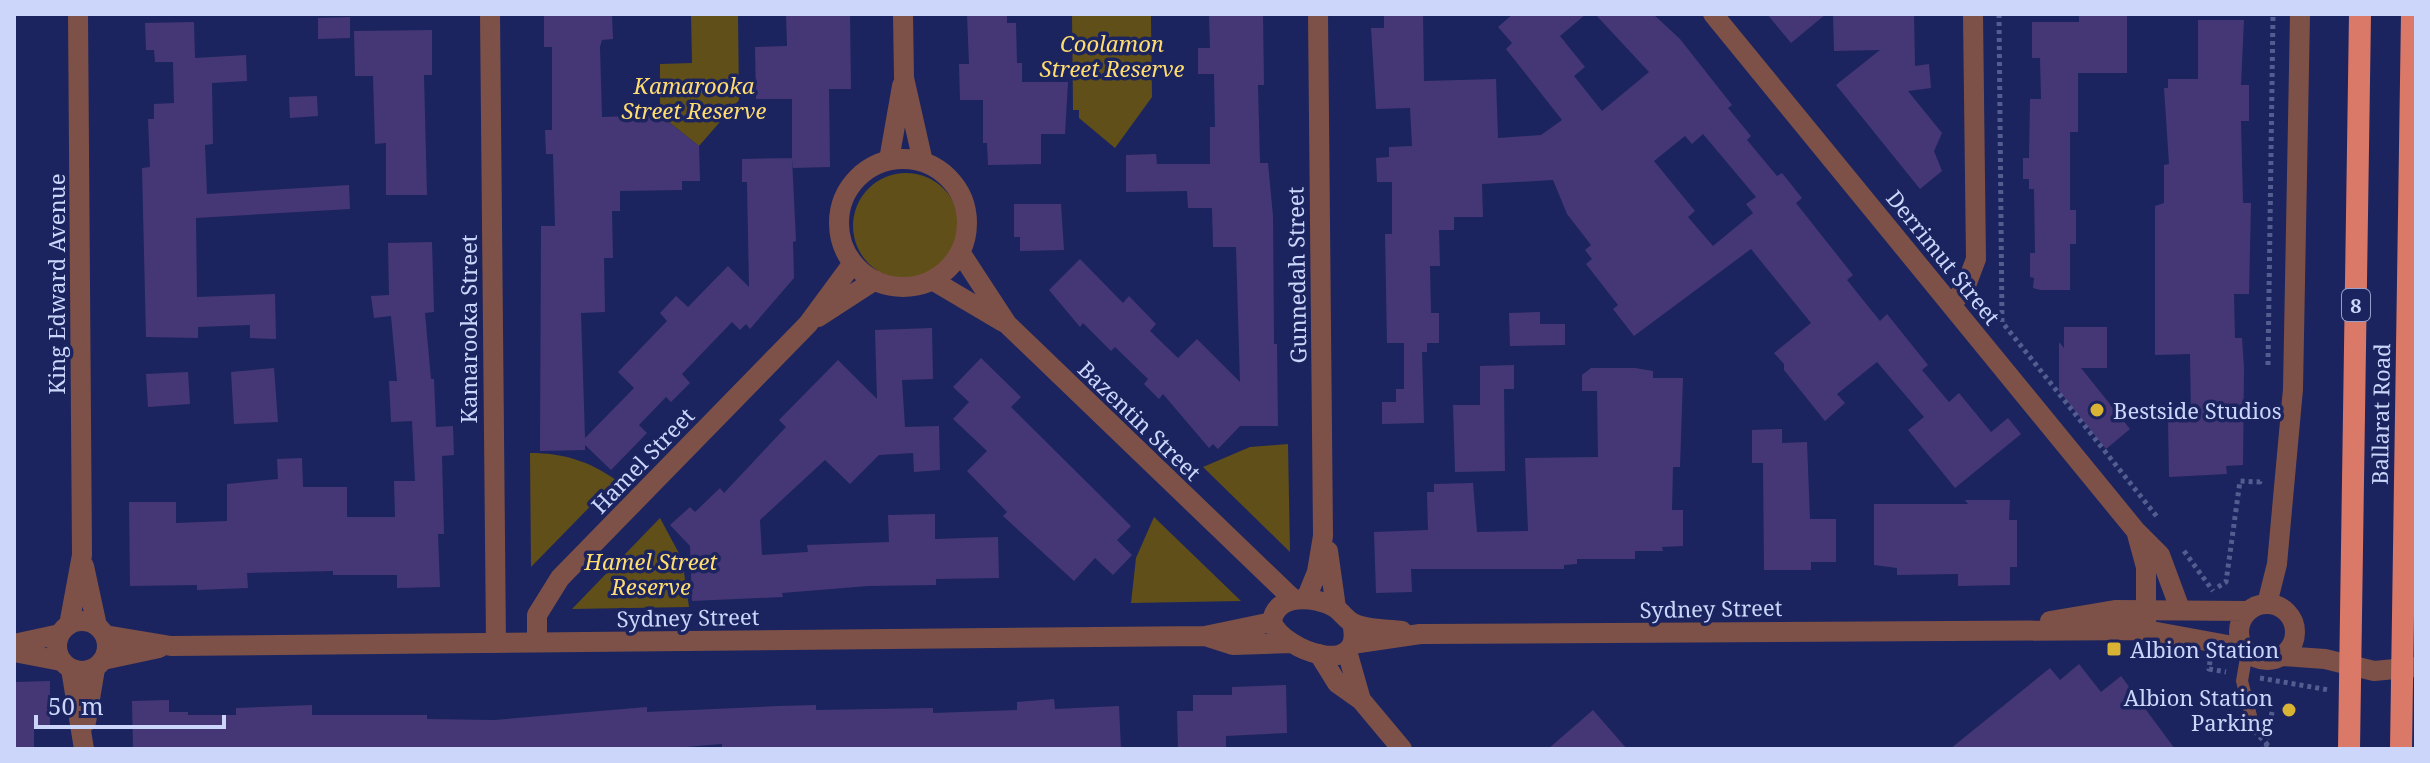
<svg xmlns="http://www.w3.org/2000/svg" width="2430" height="763" font-family="'Noto Serif',serif">
	<style>
		.green { fill: #604f19 }
		.building { fill: #453775; fill-rule: evenodd }
		.lines { fill: none; stroke-linecap: round; stroke-linejoin: round }
		.path { stroke: #545d90; stroke-width: 5; stroke-dasharray: 4 4; stroke-linecap: butt }
		.service { stroke: #7d5148; stroke-width: 12 }
		.minor { stroke: #7d5148; stroke-width: 20 }
		.tertiary { stroke: #7d5148; stroke-width: 20 }
		.trunk { stroke: #da7967; stroke-width: 22 }
		.poi-dot { fill: #d9b334; stroke: #1b245e; stroke-width: 3 }
		.labels { text-anchor: middle; dominant-baseline: central; stroke-width: 7; stroke-linejoin: round; paint-order: stroke }
		.shield { fill: #1b245e; stroke: #96a1cb; stroke-width: 2 }
		.shield-label { font-size: 20px; font-weight: bold; fill: #cbd6fa }
		.park-label { font-size: 22px; font-style: italic; fill: #ffdc70; stroke: #1b245e }
		.street-label { font-size: 22px; fill: #cbd6fa; stroke: #1b245e }
		.poi-label { font-size: 22px; fill: #cbd6fa; stroke: #1b245e; text-anchor: start }
	</style>
	<rect width="100%" height="100%" fill="#1b245e"/>
	<path class="green" d="M691 14H738L739 100 699 146 660 115V64L692 63Z
		M1072 14H1151L1152 97 1115 148 1079 118V110H1073Z
		M853 226a53 53 0 1 1 106 0a53 53 0 1 1-106 0Z
		M1288 444 1290 552 1203 467 1250 447Z
		M530 453C563 453 589 461 616 480L531 567Z
		M1154 517 1241 601 1131 603 1136 558Z
		M660 518 682 559 689 607 572 609Z"/>
	<path class="building" d="M544 14H612L613 39 602 40 600 47 602 117 660 115 699 146 700 181H682V190L620 191V211H612L613 258H604L605 312 581 313 585 438 634 388 618 372 667 321 660 313 676 296 688 307 728 266 749 287 747 182H742V159L792 158 796 241 793 242 794 278 750 329 746 324 740 330 732 322 682 374 690 383 671 402 666 397 639 425 647 433 611 470 585 445V450L540 451 541 226H555L553 154H546L545 130H552V47H544Z
		M786 14H850L851 89H829L830 167 792 168V99H756L755 47 787 46Z
		M967 14H1007V23H1016L1017 63H1022V82H1068L1065 134H1041V164L988 165 987 143H983V100H960L959 64H969Z
		M1209 14H1263L1264 85H1258L1260 163H1268L1273 216 1274 344H1277L1278 426H1240L1218 449 1213 444 1209 448 1163 394 1159 399 1144 384 1148 379 1115 347 1111 351 1083 323 1080 327 1049 290 1080 259 1123 303 1129 296 1156 324 1150 331 1178 358 1197 339 1240 382 1236 247H1213L1212 208H1188L1187 191 1126 192V155L1156 154 1157 164H1210V127H1215L1214 74H1198V48H1210Z
		M1384 14H1423L1424 81 1496 79 1498 138 1541 135 1562 120 1506 49 1512 43 1498 27 1513 14H1586L1560 36 1585 67 1574 76 1602 111 1649 72 1595 14H1653L1680 39 1732 105 1728 108 1751 136 1747 140 1777 176 1782 173 1802 198 1796 203 1853 275 1847 280 1880 321 1887 314 1928 365 1922 370 1949 402 1959 393 1991 432 2008 418 2021 434 1955 488 1908 430 1924 417 1877 362 1837 394 1845 403 1825 421 1784 370V364L1774 353 1811 323 1751 249 1634 336 1613 309 1618 305 1586 264 1592 259 1585 250 1591 245 1567 214 1553 180 1482 184 1483 217H1454V230H1439L1440 266H1430L1431 313H1439V343H1427V352H1422L1424 423 1382 424V402H1396V389H1404V343H1387L1385 234H1392V182H1377L1376 158 1389 157V147L1412 146 1410 108 1376 109 1371 28H1384ZM1703 134 1756 197 1746 204 1753 213 1713 246 1688 217 1695 211 1654 161 1685 136 1692 144Z
		M1767 14H1826L1791 43Z
		M1833 14H1914L1915 66 1929 64 1931 88 1908 91 1942 133 1934 151 1942 171 1920 189 1836 85 1880 50 1834 51Z
		M2079 14H2127V73H2078V132H2070V210H2076V244H2070V290H2040L2033 288 2034 278 2030 277V253H2035L2034 189H2029V179H2023V158H2029L2030 99H2041L2040 58H2032V22H2079Z
		M350 17V38L318 39V18Z
		M2198 20H2244L2241 85H2249V121H2241L2243 203H2251L2249 294H2234L2235 338H2242L2244 368 2243 465 2226 466 2227 474 2169 477 2168 420 2191 419 2190 354 2155 355V206L2164 203V165L2169 164 2164 88H2168V79H2198Z
		M194 22 195 58 246 55 247 81 212 83 213 144 205 145 207 194 349 185 350 209 196 218 197 297 275 294 276 339 250 338V325L198 327V338L146 337 142 168 150 167 148 119H154V104L174 103 173 62H155L154 50H146L145 23Z
		M432 30V75H424L427 195H386V143L375 144 373 76H355L354 31Z
		M317 96 318 116 290 118 289 97Z
		M1014 204H1061L1064 250 1020 251V237H1014Z
		M432 242 434 312 425 313 431 379H434L436 427 453 426 454 455 442 456 444 534H438L440 587 397 588V575H333V571L247 573 248 588 197 590V585L130 586 129 502H176V523L227 521V484L278 479 277 459 302 458 303 487H347V517H395L394 481H415L412 421 391 422 389 381H397L391 316 374 318 371 296 389 295 388 243Z
		M1540 312V324H1565V345L1510 346 1509 313Z
		M2064 327H2107V368H2081L2130 429 2106 449 2059 391V342L2064 348Z
		M932 328 933 379 902 380 905 427 939 426 940 470 914 472 913 453 879 455 850 484 825 460 760 520 762 555 808 552 807 545 889 542 888 515 935 514V539L998 537 999 578 936 579V585L868 586 782 593 783 597 692 601 690 546 670 525 690 507 695 512 720 488 724 493 786 427 779 420 838 360 877 399 875 330Z
		M981 358 1021 397 1011 407 1131 526 1117 540 1132 555 1113 575 1095 558 1074 581 1003 516 1007 512 967 471 987 451 953 419 969 402 953 387Z
		M1514 365V389H1504L1505 471 1455 472 1453 405H1480V366Z
		M274 368 278 422 234 424 231 372Z
		M1591 368H1635L1653 371V378H1683L1680 467H1673L1672 510H1683V546L1662 547 1663 551H1635V559H1577V564L1564 565V569H1411L1412 592 1376 593 1374 532 1428 530 1427 492H1434V484L1473 483 1477 532 1528 531 1525 458 1598 457 1597 391H1582V375Z
		M188 372 190 404 148 407 146 374Z
		M1782 429V443L1807 442 1810 519H1836V562H1811V570H1764L1763 463H1752V430Z
		M1965 500H2010L2009 520H2017V567H2010V585L1958 586V574L1897 575V568L1874 565V504H1968Z
		M2079 664 2101 692 2121 676 2175 749H1950L2050 668 2060 680Z
		M50 681V727H34V749H14V682Z
		M1286 685 1287 733 1226 736V749H1178L1177 711H1193V695H1232V687Z
		M1054 699 1055 709 1119 706 1121 749H722V744L661 749H133L132 701 169 700V712H188V715H236V708L312 705V715H427V719L494 720 647 707V712L779 706 816 705V710L933 708V713L1017 710V702Z
		M1593 710 1627 749H1548Z"/>
	<g class="lines">
		<path class="path" d="M1999 14 2002 322 2158 518
			M2268 365 2273 14
			M2184 551 2213 591
			M2218 587 2226 582 2240 481 2260 482V479
			M2210 661 2209 669 2226 672
			M2260 678 2329 690
			M2254 731 2267 744 2262 749
			M2266 747 2272 712"/>
		<path class="service" d="M2247 652 2242 681 2251 716"/>
		<path class="minor" d="M490 14 496 643
			M903 14 904 78 923 162
			M1713 14 2136 531 2160 555 2180 609
			M839 223a64 64 0 1 1 128 0a64 64 0 1 1-128 0Z
			M889 160 902 86
			M960 252 1007 324 1293 599
			M932 280 1003 322
			M1952 304 1965 288 1976 259 1973 14
			M818 317 875 280
			M2137 534 2146 567V625
			M1328 551 1336 608
			M1306 599 1317 572 1323 536 1318 14
			M537 642V615L560 578 808 324 853 263
			M1347 651 1361 700
			M1319 654 1337 683 1361 700 1402 749
			M71 669 84 749
			M86 722 95 669"/>
		<path class="tertiary" d="M84 566 97 626
			M2267 604 2277 564 2293 389 2300 14
			M2239 632a28 28 0 1 1 56 0a28 28 0 1 1-56 0Z
			M57 646a25 25 0 1 1 50 0a25 25 0 1 1-50 0Z
			M2050 621 2115 610 2248 611
			M1352 623C1366 680 1283 651 1272 622 1275 593 1315 596 1334 607 1341 611 1346 620 1353 623 1365 630 1388 629 1402 631
			M69 625 82 555 78 14
			M105 635 171 646 1205 636 1233 645 1291 643
			M1205 636 1272 622
			M14 644 60 634
			M1352 644 1420 634 2146 630 2244 648
			M14 652 61 661
			M2282 656 2325 659 2374 671 2416 667
			M103 660 159 648"/>
		<path class="trunk" d="M2349 749 2360 14
			M2401 749 2412 14"/>
	</g>
	<g class="poi-dot">
		<circle cx="2097" cy="410" r="8"/>
		<rect x="2106" y="641" width="16" height="16" rx="4"/>
		<circle cx="2289" cy="710" r="8"/>
	</g>
	<g class="labels">
		<rect class="shield" x="2342" y="289" width="28" height="32" rx="6"/>
		<g class="shield-label">
			<text x="2356" y="305">8</text>
		</g>
		<g class="park-label">
			<text x="1112" y="43">Coolamon<tspan x="1112" dy="25">Street Reserve</tspan></text>
			<text x="694" y="85">Kamarooka<tspan x="694" dy="25">Street Reserve</tspan></text>
			<text x="651" y="561">Hamel Street<tspan x="651" dy="25">Reserve</tspan></text>
		</g>
		<g class="street-label">
			<text transform="translate(1944 257) rotate(51)">Derrimut Street</text>
			<text transform="translate(1296 275) rotate(-91)">Gunnedah Street</text>
			<text transform="translate(56 284) rotate(-90)">King Edward Avenue</text>
			<text transform="translate(468 329) rotate(-90)">Kamarooka Street</text>
			<text transform="translate(2380 414) rotate(-89)">Ballarat Road</text>
			<text transform="translate(1140 420) rotate(44)">Bazentin Street</text>
			<text transform="translate(642 460) rotate(-46)">Hamel Street</text>
			<text transform="translate(1711 608) rotate(-1)">Sydney Street</text>
			<text transform="translate(688 617) rotate(-1)">Sydney Street</text>
		</g>
		<g class="poi-label">
			<text x="2113" y="410">Bestside Studios</text>
			<text x="2130" y="649">Albion Station</text>
			<text x="2273" y="697" text-anchor="end">Albion Station<tspan x="2273" dy="25">Parking</tspan></text>
		</g>
	</g>
	<rect width="2430" height="763" fill="none" stroke="#cbd6fa" stroke-width="32"/>
	<path d="M36 715v12h188v-12" fill="none" stroke="#cbd6fa" stroke-width="4"/>
	<text x="48" y="715" font-size="24" fill="#cbd6fa" stroke="#1b245e" stroke-width="6" paint-order="stroke">50 m</text>
</svg>
